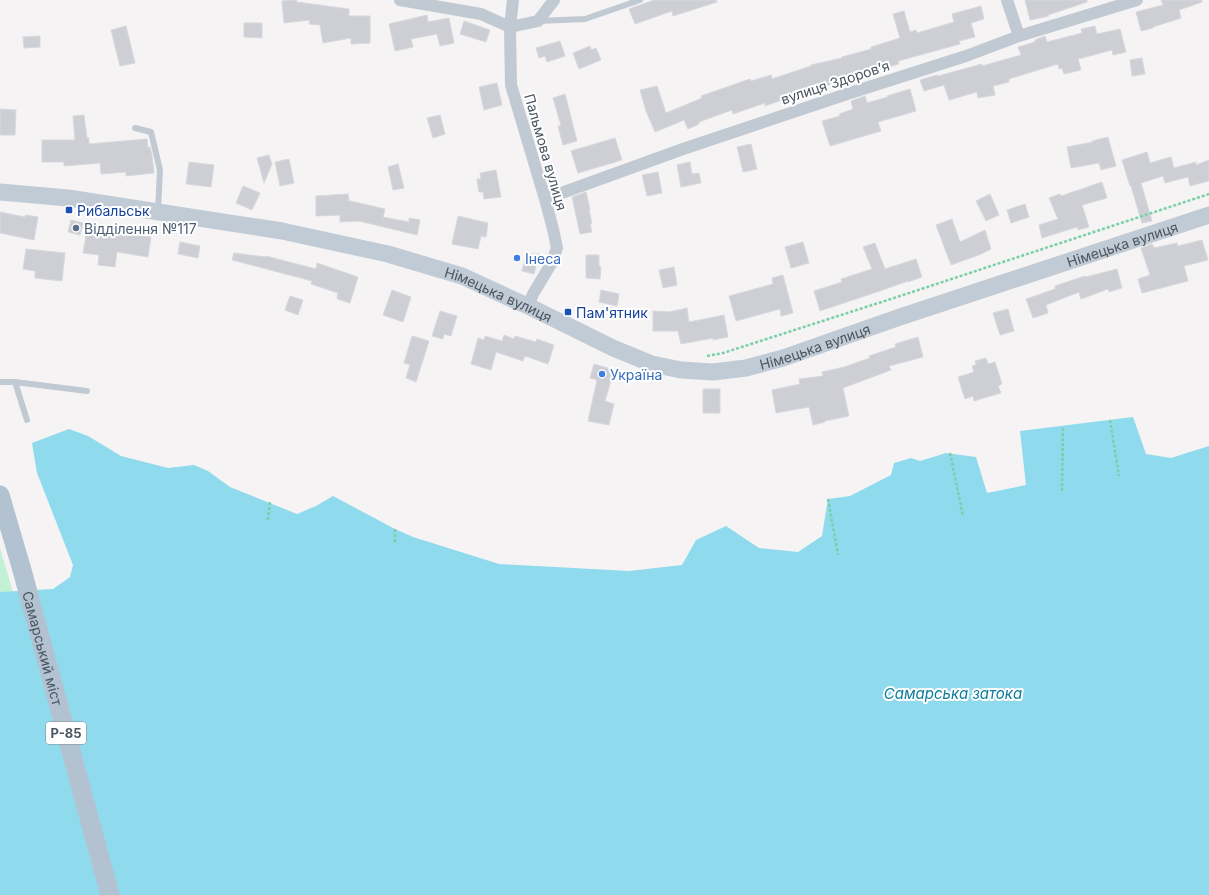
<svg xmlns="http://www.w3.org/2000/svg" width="1209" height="895" font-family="Inter,sans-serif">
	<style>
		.green { fill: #c3f1d5 }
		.water { fill: #90daee }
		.building { fill: #cdcfd5; stroke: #d7d9de }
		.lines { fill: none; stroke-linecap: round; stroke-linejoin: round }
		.path { stroke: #7ad0a6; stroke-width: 2.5; stroke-dasharray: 3 2; stroke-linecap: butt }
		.lane { stroke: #c1cad2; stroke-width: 6 }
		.street { stroke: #c1cad2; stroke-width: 12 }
		.secondary { stroke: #c1cbd6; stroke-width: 17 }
		.primary { stroke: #b3c2d1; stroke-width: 19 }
		.transit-dot { fill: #1a4fb4; stroke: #fff; stroke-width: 1.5 }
		.service-dot { fill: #5c6f8a; stroke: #fff; stroke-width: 1.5 }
		.shop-dot { fill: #3f7fe0; stroke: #fff; stroke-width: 1.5 }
		.labels { text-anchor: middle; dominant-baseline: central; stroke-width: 4; stroke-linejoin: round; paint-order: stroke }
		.shield { fill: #fff; stroke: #808990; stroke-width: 1 }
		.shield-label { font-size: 13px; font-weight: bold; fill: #4a5661 }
		.street-label { font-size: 14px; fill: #4a5661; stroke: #fff }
		.transit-label { font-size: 14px; fill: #164399; stroke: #fff; text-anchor: start }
		.service-label { font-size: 14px; fill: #4e5e75; stroke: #fff; text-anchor: start }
		.shop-label { font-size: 14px; fill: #366cbe; stroke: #fff; text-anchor: start }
		.water-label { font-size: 15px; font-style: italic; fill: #0c7c9b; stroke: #fff }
	</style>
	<rect width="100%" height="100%" fill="#f5f3f3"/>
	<path class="green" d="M0 548 13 592H0Z"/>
	<path class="water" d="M1133 417 1146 454 1171 458 1209 446V895H0V592L53 589 70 577 73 565 37 473 32 443 69 429 88 436 121 456 168 468 194 465 208 471 230 487 297 514 316 506 333 496 395 529 413 537 499 564 629 571 682 565 696 540 726 526 759 548 798 552 822 536 828 499 850 496 891 475 894 463 911 458 920 461 946 453 976 457 987 493 1026 485 1020 431Z"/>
	<path class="building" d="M296 0 297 2 349 9V16H370V43L351 44V38L323 43 320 25 309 24 310 20 284 23 282 1Z
		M654 0H716L717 2 673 16 672 11 635 24 629 9Z
		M1025 0H1087V2L1048 15 1049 16 1030 20Z
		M1161 0H1202V2L1179 10 1181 18 1153 27V28L1141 31 1136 12 1163 5Z
		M981 6 984 19 971 23 975 37 959 41 960 44 898 61 899 64 830 83V85L812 89 765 106V103L733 114 732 110 699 122V124L688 129 684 120 655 132 646 111 640 90 657 86 666 113 702 98 701 96 750 79 751 81 771 75 772 79 811 66V65L842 58V57L871 49V47L900 38 893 14 904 11 910 32 916 30 917 33 954 22 952 14Z
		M427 15 428 22 449 18 454 43 440 46 437 34 411 39 413 47 395 51 389 24Z
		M464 21 490 30 486 42 460 34Z
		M244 23H262V38L244 37Z
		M126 26 135 63 120 66 111 30Z
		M1095 26 1097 34 1120 29 1126 52 1113 55 1112 50 1078 59 1081 70 1064 74 1062 68 1059 69 1058 64 1009 79V82L993 86 995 95 978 98 977 92 949 100 944 85 924 91 920 80 937 75 938 76 982 64V66L1021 55 1018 47 1035 42V40L1045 36 1047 42 1082 33 1081 29Z
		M40 36V47L24 48 23 37Z
		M560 41 565 56 547 62 545 56 539 58 536 48Z
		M590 46 591 50 596 48 601 60 579 69 573 53Z
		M1142 58 1145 74 1132 76 1130 60Z
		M497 83 502 105 484 110 479 87Z
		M910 89 916 111 878 122 881 131 830 146 822 121 840 116 839 114 853 109 851 101 865 96 867 103 888 97 887 96Z
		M565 94 577 141 563 145 558 126H561L553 98Z
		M0 109 16 110 15 135H0Z
		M84 115 87 138H89V144L147 139 148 148 150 147 152 155 154 173 126 176V172L101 174 100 163 64 166V162H42V140H75L73 116Z
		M440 115 445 134 433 138 427 118Z
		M1108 137 1116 166 1101 170 1099 163 1071 168 1067 147 1093 142 1092 141Z
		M615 138 622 160 578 173 571 151Z
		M751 144 757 169 743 172 737 147Z
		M1147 152 1150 163 1171 157 1174 168 1196 162V165L1209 160V181L1190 186 1188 177 1165 183 1163 176 1141 183 1152 221 1142 223 1131 186H1130L1122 160Z
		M269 155 272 164 264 183 257 158Z
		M289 159 294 183 280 186 275 162Z
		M189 162 214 165 211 187 186 184Z
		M690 162 692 174 699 173 701 183 681 187 677 165Z
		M398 164 404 188 393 190 388 167Z
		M496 170 501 197 484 199 483 192H479L477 179H481L480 173Z
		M658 172 662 193 647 196 642 175Z
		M1102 182 1107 198 1082 205 1089 227 1078 230 1077 227 1042 238 1039 225 1058 219 1049 198 1060 194 1061 196Z
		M243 186 260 193 252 210 236 203Z
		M586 192 590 209H589L592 224H590L592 232 580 234 572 197Z
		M348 194 349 200H346L385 209 383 217 409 222V218L420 220 417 235 359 221 340 222V215L316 216V196Z
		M990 194 999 215 986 221 976 201Z
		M1025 204 1029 217 1011 223 1007 210Z
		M0 212 25 217 26 215 38 217 34 240 0 233Z
		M458 216 488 223 486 237 481 236 478 249 452 244Z
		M952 219 960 242 985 230 991 249 979 255 951 265 936 225Z
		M71 220 83 223 80 235 68 232Z
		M87 230 134 236 135 235 151 237 148 257 117 252 115 267 98 265 99 255 83 253Z
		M1202 240 1208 260 1184 266 1188 281 1142 293 1138 279 1150 275 1141 248 1152 244 1154 248 1177 243 1178 246Z
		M180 242 200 246 198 258 178 254Z
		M803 242 809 263 791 268 785 247Z
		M875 243 885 269 916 259 922 277 908 282V281L880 291 820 311 814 291 842 282 841 279 872 269 863 247Z
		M26 249 65 253 62 281 35 278V271L23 269Z
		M234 253 266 257V256L316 269 317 263 358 277 350 303 337 299 338 293 311 284 312 281 232 260Z
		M526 254H539L534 274 522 271Z
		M586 255H599V266L601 267 600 279 586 278Z
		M674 267 677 285 663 288 659 270Z
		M1117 269 1122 288 1109 292 1108 289 1081 299 1079 292 1046 305 1048 313 1033 318 1026 299 1055 289V286L1085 276 1086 277Z
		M783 275 793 313 781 316 780 309 736 321 729 296 773 284 772 278Z
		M392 290 411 297 403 322 383 315Z
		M601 290 619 294 617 306 599 302Z
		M290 296 303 300 298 315 285 310Z
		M687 308 689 322 724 315 728 337 713 340V338L681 344 678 331H653V311L669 312Z
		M1008 309 1014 331 1000 335 993 313Z
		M440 311 457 316 451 336 444 334 443 339 432 336Z
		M504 335 514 339 515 336 536 342 537 339 554 345 548 364 525 356 523 361 496 352 491 370 471 364 478 338 484 340 485 336 502 341Z
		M412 336 429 341 416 382 406 378 410 365 404 363Z
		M918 337 923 357 889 366 891 370 843 388 849 416 825 421V422L813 425 809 407 776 413 772 390 800 384 799 379 823 376 822 372 844 367 870 358 869 356 896 347 895 344Z
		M986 358 988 364 995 362 1002 384 998 386 1001 393 974 401 973 396 965 399 958 377 974 372 972 366 976 365 975 361Z
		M594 364 614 370 605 401 614 404 609 425 588 421 597 380 590 378Z
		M703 389H720V413H703Z"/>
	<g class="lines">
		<path class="path" d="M707 356 723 353 894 298 1209 194
			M1110 420 1119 476
			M950 453 963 516
			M1062 491 1063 426
			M828 499 838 555
			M268 520 270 502
			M395 529V542"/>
		<path class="lane" d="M538 21 585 19 640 0
			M135 128 151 132 160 170 158 211
			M0 382H15L87 391
			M15 382 27 420"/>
		<path class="street" d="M400 0 481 14 510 27 538 21 554 0
			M513 0 510 27 511 85 545 199 553 229 557 248 551 264 533 294 528 306
			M1007 0 1019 36
			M545 199 683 149 847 94 966 56 1019 36 1137 0"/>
		<path class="secondary" id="s1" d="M0 192 68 198 282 231 388 254 462 276 516 301 528 306 613 348 652 364 681 370 713 372 746 368 783 358 900 317 1209 215"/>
		<path class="primary" id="s2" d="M0 495 22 570 110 895"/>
	</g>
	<g class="transit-dot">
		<rect x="65" y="206" width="8" height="8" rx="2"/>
		<rect x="564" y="308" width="8" height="8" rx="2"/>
	</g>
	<circle class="service-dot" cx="76" cy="228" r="4"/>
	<g class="shop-dot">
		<circle cx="517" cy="258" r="4"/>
		<circle cx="602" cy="374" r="4"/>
	</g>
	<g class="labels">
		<rect class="shield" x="46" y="722" width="40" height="22" rx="3"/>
		<g class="shield-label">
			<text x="66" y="733">Р-85</text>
		</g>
		<g class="street-label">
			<text transform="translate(835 82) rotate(-18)">вулиця Здоровʼя</text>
			<text transform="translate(546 152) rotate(74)">Пальмова вулиця</text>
			<text stroke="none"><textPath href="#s1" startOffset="1171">Німецька вулиця</textPath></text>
			<text stroke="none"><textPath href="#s1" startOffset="511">Німецька вулиця</textPath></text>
			<text stroke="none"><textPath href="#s1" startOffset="847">Німецька вулиця</textPath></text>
			<text stroke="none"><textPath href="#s2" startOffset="159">Самарський міст</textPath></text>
		</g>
		<g class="transit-label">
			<text x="77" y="210">Рибальськ</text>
			<text x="576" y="312">Пам'ятник</text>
		</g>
		<g class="service-label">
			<text x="84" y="228">Відділення №117</text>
		</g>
		<g class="shop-label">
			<text x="525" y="258">Інеса</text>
			<text x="610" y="374">Україна</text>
		</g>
		<g class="water-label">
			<text x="953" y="693">Самарська затока</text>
		</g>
	</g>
</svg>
